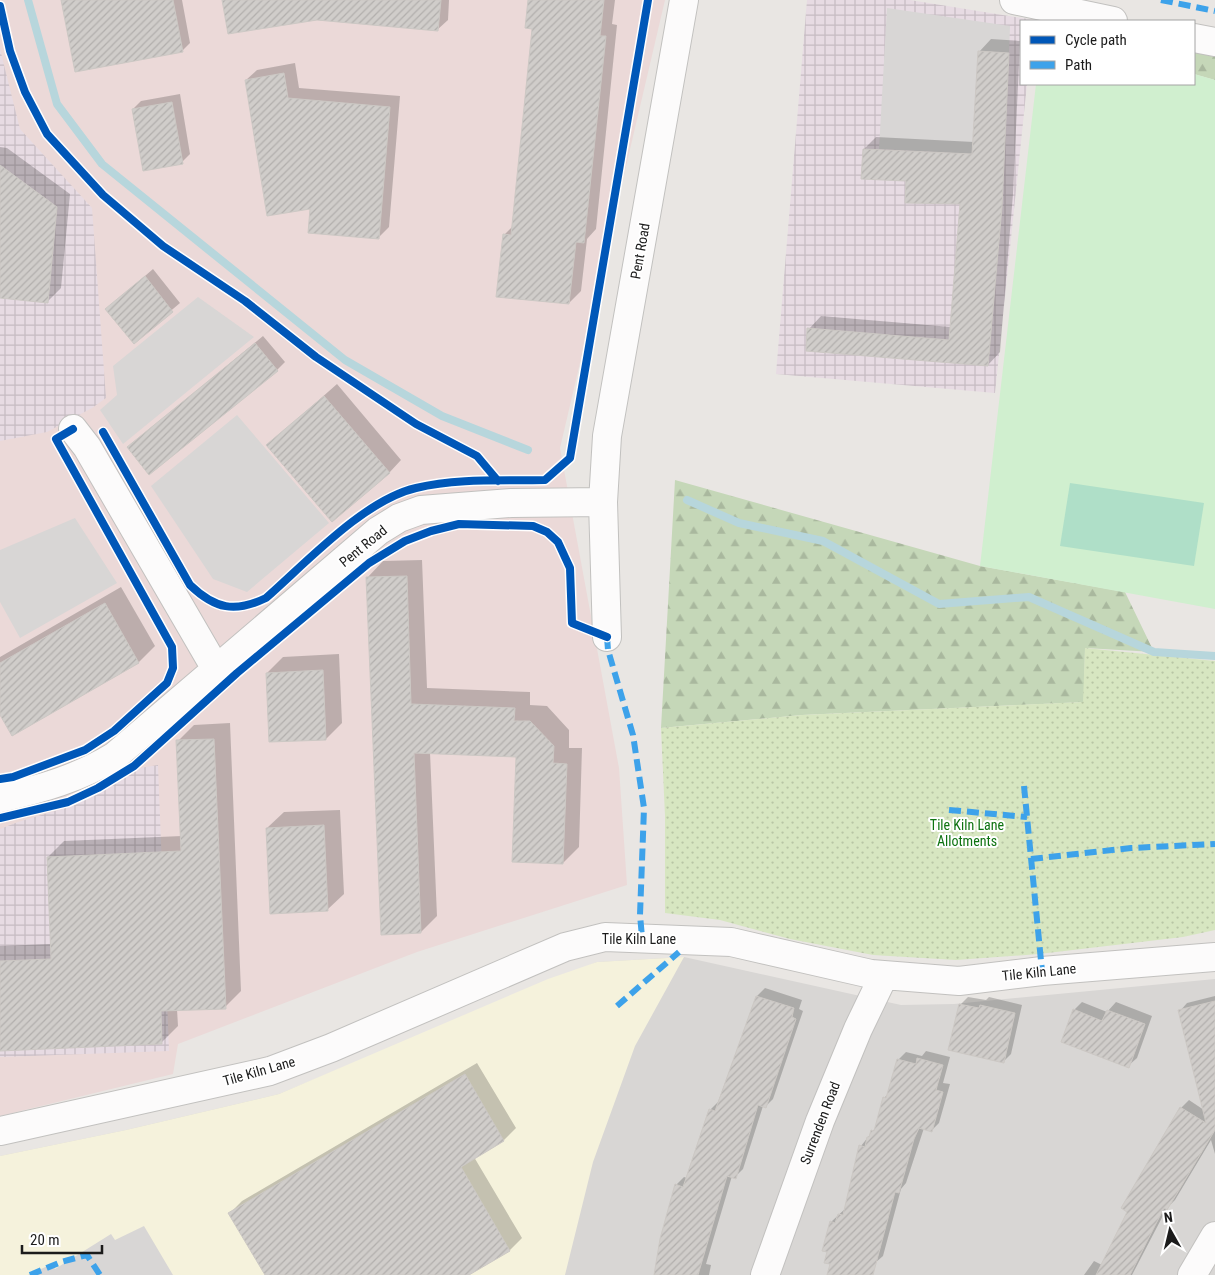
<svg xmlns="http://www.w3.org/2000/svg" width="1215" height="1275" font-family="'Roboto Condensed',sans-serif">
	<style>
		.residential { fill: #d8d6d4 }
		.commercial { fill: #ebd9d8 }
		.industrial { fill: url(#industrial-grid) }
		.education { fill: #f5f2dc }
		.forest { fill: url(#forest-firs) }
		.park { fill: #d0efcf }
		.garden { fill: url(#garden-dots) }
		.pitch { fill: #afdfc8 }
		.parking { fill: #d8d6d5 }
		.shadow { fill: #0003 }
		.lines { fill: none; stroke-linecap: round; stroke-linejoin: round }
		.stream { stroke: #b7d6dc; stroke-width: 8 }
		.building { fill: url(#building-hatch); stroke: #ccc8c4 }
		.minor-casing { stroke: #c2c1bf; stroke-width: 30 }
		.minor { stroke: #fcfbfb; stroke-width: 28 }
		.quiet { stroke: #3da2ea; stroke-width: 6; stroke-dasharray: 12 6; stroke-linecap: butt }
		.cycleway-casing { stroke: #fff; stroke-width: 11 }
		.cycleway { stroke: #0057b8; stroke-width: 8 }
		.labels { text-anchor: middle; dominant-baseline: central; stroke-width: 4; stroke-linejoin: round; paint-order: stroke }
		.street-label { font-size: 14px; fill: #1b1b1b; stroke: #fff }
		.park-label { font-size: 14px; fill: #0e7311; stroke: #fff }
	</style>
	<defs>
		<pattern id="industrial-grid" width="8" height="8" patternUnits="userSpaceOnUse" patternTransform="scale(1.25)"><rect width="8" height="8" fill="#e7dbe3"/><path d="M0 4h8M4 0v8" fill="none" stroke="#c6bbc2"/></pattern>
		<pattern id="forest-firs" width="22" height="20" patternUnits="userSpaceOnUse" patternTransform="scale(1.25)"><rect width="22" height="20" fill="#c5d7b8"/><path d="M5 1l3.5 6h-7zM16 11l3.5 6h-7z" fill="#a9b89e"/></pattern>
		<pattern id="garden-dots" width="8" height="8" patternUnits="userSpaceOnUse" patternTransform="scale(1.25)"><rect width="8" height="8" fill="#d7e6c1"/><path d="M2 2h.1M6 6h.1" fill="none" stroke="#b8c5a5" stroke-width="1.8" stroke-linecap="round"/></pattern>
		<pattern id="building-hatch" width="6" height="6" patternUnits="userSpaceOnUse" patternTransform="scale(1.25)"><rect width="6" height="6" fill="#d0cdca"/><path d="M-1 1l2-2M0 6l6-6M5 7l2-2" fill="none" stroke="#b2afad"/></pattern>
	</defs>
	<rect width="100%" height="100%" fill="#e9e6e3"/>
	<path class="residential" d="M684 957 901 1005 954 1004 1215 979V1275H0V1156L126 1130 279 1094 597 962Z"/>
	<path class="commercial" d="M0 0H665L560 448 619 768 627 885 417 952 178 1044 173 1074 0 1116Z"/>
	<path class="industrial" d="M807 0H910L1034 20 1021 21V84H1027L995 393 776 374Z
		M0 49 20 129 92 208 106 398 92 408 47 432 0 441Z
		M158 765 169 1051 0 1057V829L18 822 75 805 140 768Z"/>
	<path class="education" d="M684 957 635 1046 593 1162 565 1275H0V1156L126 1130 279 1094 548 979 597 962Z"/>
	<path class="forest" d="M1194 52 1215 57V80L1194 74Z
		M675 480 980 566 1125 592 1154 652 1085 648 1084 702 802 715 661 728Z"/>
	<path class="park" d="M1194 74 1215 80V609L980 566 1036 84H1194Z"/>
	<path class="garden" d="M1085 648 1215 661V930L1183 937 1039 954 956 960 873 955 790 939 720 920 665 913V816L661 728 802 715 1083 702Z"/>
	<path class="pitch" d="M1070 483 1204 503 1194 566 1060 546Z"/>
	<path class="parking" d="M887 8 1010 26 1009 53 978 51 972 154 879 149Z
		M198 297 254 337 123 444 100 410 117 395 113 366Z
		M237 415 329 523 247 592 213 579 151 486Z
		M75 518 117 583 20 638 0 602V550Z
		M144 1226 173 1275H28L52 1264 55 1269 111 1234 115 1240Z"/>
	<path class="shadow" d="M63 0H182L190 43 182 51Z
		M223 0H449L448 20 437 30Z
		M530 0H615L612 24 617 25 596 229 587 239 581 291 569 303 504 235 514 225 534 28Z
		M991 39 1020 41 1013 194 1000 352 988 365 809 329 821 316 951 327 961 203 908 180 864 149 876 137 974 142 979 52Z
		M295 63 299 88 400 96 389 227 378 238 312 207 246 80 257 70Z
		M180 94 190 154 182 162 133 109 141 101Z
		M0 147 7 148 70 194 61 288 48 301 0 297Z
		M153 269 180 303 134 342 107 309Z
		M263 336 285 362 277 370 129 447Z
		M337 384 401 460 389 473 268 445Z
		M422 560 427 688 530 692V705L547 706 569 730V748H582L579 847 563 863 517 755 430 752 437 916 421 932 367 578 383 561Z
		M121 587 155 646 139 662 13 734 0 712V657Z
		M339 654 342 723 326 739 267 673 283 657Z
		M230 723 241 991 225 1007 177 1009 178 1026 162 1042 0 1050V946L52 944 48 857 64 841 182 836 178 741 194 725Z
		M340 810 344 894 327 910 267 828 284 812Z
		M765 988 802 1000 799 1009 803 1011 773 1099 765 1107 763 1106 743 1169 735 1177 732 1176 706 1264 711 1265 709 1275H654L676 1185 684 1177 687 1178 710 1110 718 1102 757 996Z
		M1215 996V1154L1211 1140 1175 1200 1167 1208 1132 1275H1084L1094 1261 1102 1265 1181 1108 1189 1100 1204 1110 1180 1011 1187 1003Z
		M968 997 986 1000 989 997 1022 1005 1011 1054 1003 1062 960 1005Z
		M1082 1002 1107 1012 1116 1002 1152 1016 1137 1058 1128 1066 1074 1010Z
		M926 1051 950 1057 943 1083 950 1084 939 1123 932 1130 924 1128 906 1183 901 1189 883 1256 875 1263 831 1222 846 1208 861 1146 876 1127 884 1098 889 1093 898 1060 906 1052 922 1056Z
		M477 1063 516 1128 504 1140 474 1157 522 1238 510 1250 467 1275H267L230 1213 242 1201Z"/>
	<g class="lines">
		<path class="stream" d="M28 0 57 104 102 164 345 360 442 416 528 450
			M687 500 739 523 823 541 939 604 1029 597 1154 652 1215 656"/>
	</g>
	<path class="building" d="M61 0H173L183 52 75 72Z
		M222 0H441L438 31 317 20 228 34Z
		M528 0H604L600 36H606L584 243 576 242 569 304 496 297 503 234 511 235 532 29 525 28Z
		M978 51 1009 53 1002 207 988 366 806 351 807 328 949 340 960 204 905 203 906 181 861 179 863 149 972 154Z
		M284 73 288 98 390 107 379 239 308 233 310 209 267 216 245 80Z
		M172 102 183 164 143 171 132 109Z
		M0 165 57 207 48 303 0 298Z
		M145 276 173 312 134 344 105 309Z
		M255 343 278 371 149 475 127 447Z
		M324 396 390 473 332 522 266 445Z
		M407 576 411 704 515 708 514 721H530L554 746 553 763 567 764 563 864 512 862 516 757 414 753 421 933 381 935 366 577Z
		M105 603 139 663 12 736 0 715V663Z
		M323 670 326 740 269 742 266 673Z
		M214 739 226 1009 161 1011 162 1044 0 1051V961L51 959 47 857 181 851 176 740Z
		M324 825 328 911 270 914 266 828Z
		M756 996 794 1008 792 1017 796 1019 766 1108 758 1105 736 1179 727 1176 698 1275H654L660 1239 675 1184 683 1187 709 1109 715 1111Z
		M1215 1001V1130L1167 1210 1164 1208 1130 1275H1096L1127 1212 1121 1208 1180 1107 1206 1123 1178 1010Z
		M959 1004 979 1008 980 1005 1015 1013 1004 1063 948 1050Z
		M1073 1009 1102 1021 1107 1010 1145 1024 1129 1068 1061 1042Z
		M917 1058 943 1065 936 1090 943 1092 932 1132 919 1128 914 1139 899 1193 895 1192 873 1275H827L830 1264 824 1263 827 1252 822 1251 830 1221 835 1223 838 1214 843 1215 859 1145 865 1147 867 1137H869L871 1130 874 1131 883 1097 886 1098 897 1059 916 1064Z
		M465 1074 504 1141 461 1167 510 1251 469 1275H265L228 1213Z"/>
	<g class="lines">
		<g class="minor-casing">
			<path id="minor" d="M1014 0 1113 21
				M1194 38 1215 42
				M73 429 87 447 216 669
				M607 637 603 502 607 436 684 0
				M0 798C42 789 79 778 115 756L378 531 399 518 421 510 511 503 603 502
				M0 1131 270 1071 331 1048 565 947 605 937 731 942 871 974 959 981 1042 971 1215 957
				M765 1275 820 1121 858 1029 884 975
				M1192 1275 1215 1236"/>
		</g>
		<use href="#minor" class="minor"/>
		<path class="quiet" d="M1161 0 1215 11
			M607 637 608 650 633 735 644 808 640 915 642 937
			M1024 786 1042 971
			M949 810 1027 817
			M1031 859 1131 848 1215 844
			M617 1006 679 952
			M30 1275 61 1262 87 1255 100 1275"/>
		<g class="cycleway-casing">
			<path id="cycleway" d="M0 6 10 51 25 92 47 134 103 195 163 246 245 301 316 357 416 424 477 456 498 481
				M103 432 190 585C215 609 235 613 266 598 306 563 364 500 416 488 458 478 502 481 545 480L570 458 648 0
				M0 779 13 777 85 750 114 731 167 683 173 668 172 647 56 439 73 429
				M0 818 68 802 98 788 134 766 237 673 369 563 405 541 431 531 459 524 533 526 547 532 558 542 570 568 572 623 607 637"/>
		</g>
		<use href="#cycleway" class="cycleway"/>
	</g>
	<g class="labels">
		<g class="street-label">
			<text transform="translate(640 251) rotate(-80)">Pent Road</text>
			<text transform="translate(363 546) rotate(-39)">Pent Road</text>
			<text x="639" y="939">Tile Kiln Lane</text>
			<text transform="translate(1039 972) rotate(-6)">Tile Kiln Lane</text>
			<text transform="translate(259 1071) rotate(-16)">Tile Kiln Lane</text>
			<text transform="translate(820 1123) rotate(-69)">Surrenden Road</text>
		</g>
		<g class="park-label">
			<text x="967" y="825">Tile Kiln Lane<tspan x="967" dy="16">Allotments</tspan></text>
		</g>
	</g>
	<rect x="1020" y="20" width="175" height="65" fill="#ffffff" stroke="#a4a4a4"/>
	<rect x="1030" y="36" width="25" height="8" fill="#0057b8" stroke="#a4a4a4"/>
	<text x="1065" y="45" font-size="15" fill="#1b1b1b">Cycle path</text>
	<rect x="1030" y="61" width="25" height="8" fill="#3da2ea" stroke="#a4a4a4"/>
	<text x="1065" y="70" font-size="15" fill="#1b1b1b">Path</text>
	<g transform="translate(1170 1230) rotate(352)" stroke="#ffffff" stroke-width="4" paint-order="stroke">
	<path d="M0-4L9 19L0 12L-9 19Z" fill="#1b1b1b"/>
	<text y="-8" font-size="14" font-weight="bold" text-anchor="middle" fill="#1b1b1b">N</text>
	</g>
	<path d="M22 1245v8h80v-8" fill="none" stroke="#1b1b1b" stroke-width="2.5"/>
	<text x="30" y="1245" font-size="15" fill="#1b1b1b" stroke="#ffffff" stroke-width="4" paint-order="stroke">20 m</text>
</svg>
